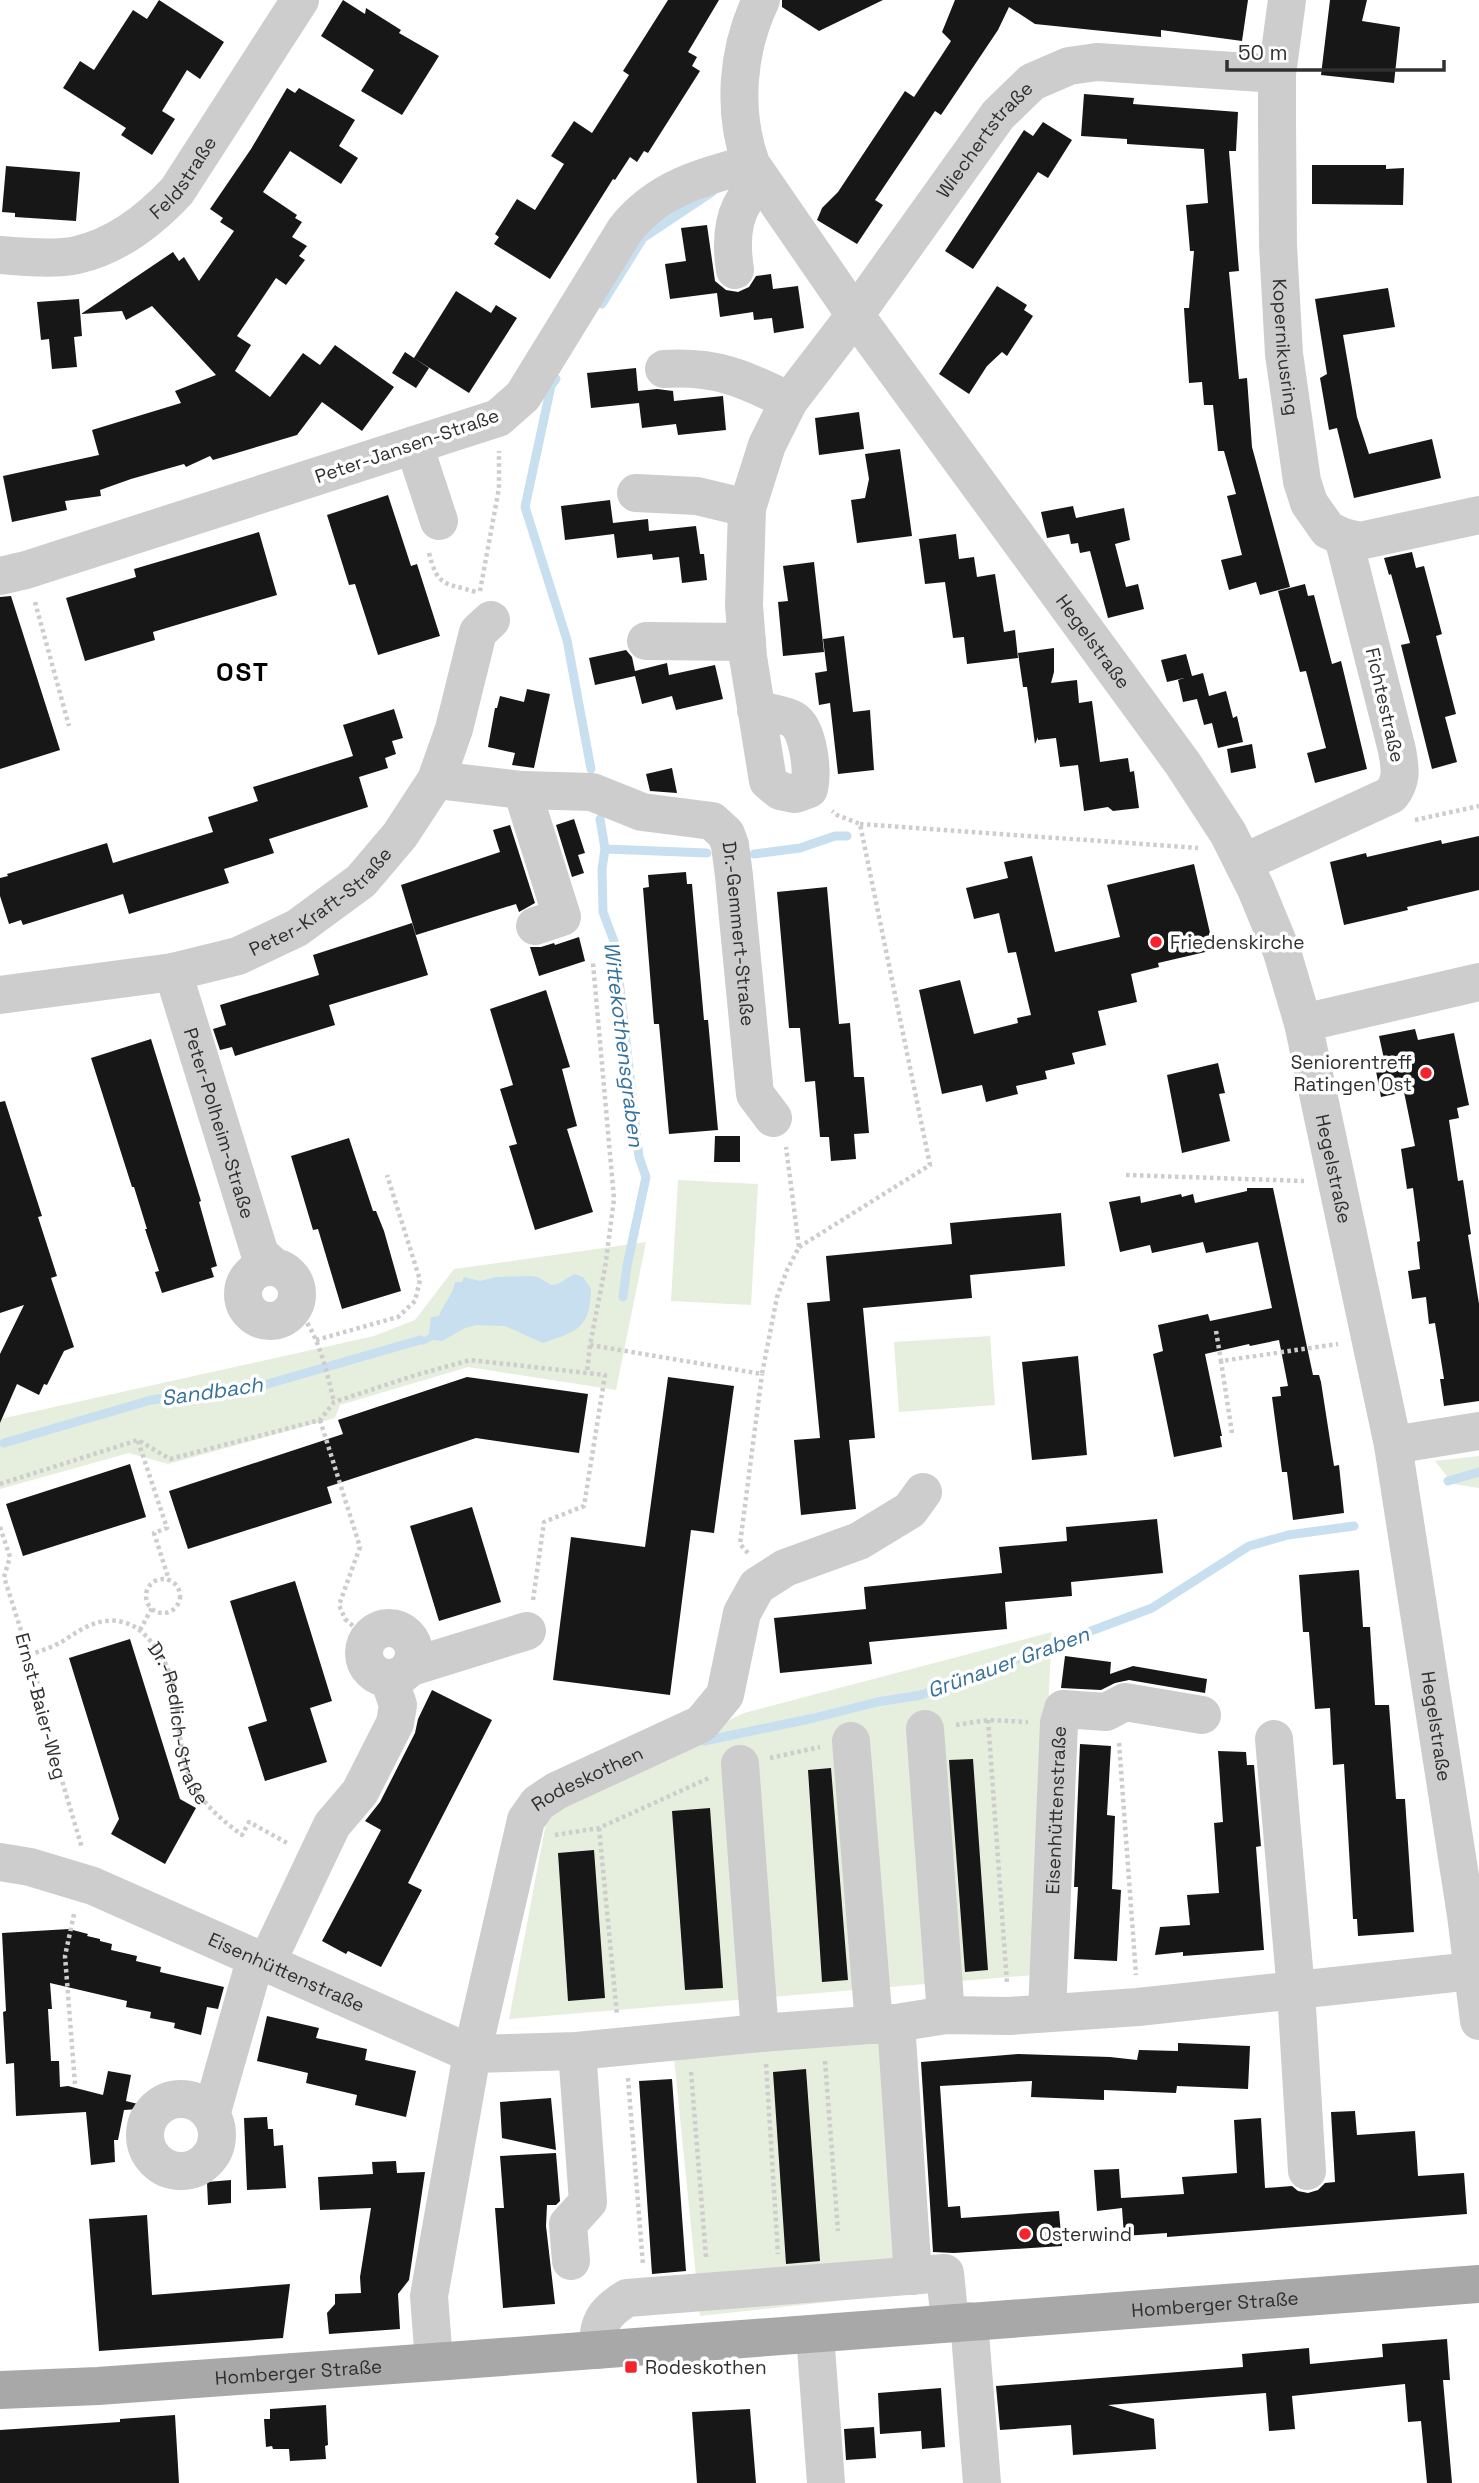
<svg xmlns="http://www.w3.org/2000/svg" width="1479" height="2483" font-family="'Space Grotesk',sans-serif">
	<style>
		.green { fill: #e6eedd }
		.water { fill: #c8dff0 }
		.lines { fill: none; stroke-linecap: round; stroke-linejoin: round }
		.stream { stroke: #c8dff0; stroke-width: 9 }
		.building { fill: #171717 }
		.path { stroke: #cdcdcd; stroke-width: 4.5; stroke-dasharray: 3.5 3.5; stroke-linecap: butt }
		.minor { stroke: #cdcdcd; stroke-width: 38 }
		.major { stroke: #a8a8a8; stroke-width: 38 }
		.poi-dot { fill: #f6232d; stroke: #fff; stroke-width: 2.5 }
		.labels { text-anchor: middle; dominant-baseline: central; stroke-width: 7; stroke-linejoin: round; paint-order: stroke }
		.street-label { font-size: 19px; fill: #303030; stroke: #fff }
		.poi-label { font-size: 19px; fill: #303030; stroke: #fff; text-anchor: start }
		.water-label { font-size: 21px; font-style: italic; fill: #35719b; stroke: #fff }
		.district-label { font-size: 26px; font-weight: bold; letter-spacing: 2px; fill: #000; stroke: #fff }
	</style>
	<rect width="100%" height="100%" fill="#fff"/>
	<path class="green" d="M678 1180 758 1184 751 1305 671 1301Z
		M646 1242 616 1390 468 1367 340 1405 335 1418 168 1464 129 1453 0 1489V1419L374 1336 415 1320 454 1269Z
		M990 1336 995 1405 899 1412 894 1342Z
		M1479 1456V1488L1453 1484 1435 1461Z
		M1052 1632 1034 1975 509 2019 549 1807 744 1713Z
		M882 2040 902 2294 700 2316 674 2058Z"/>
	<path class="water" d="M574 1274 583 1277 591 1289C590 1328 578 1331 543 1343L505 1326 477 1325 465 1328 442 1341 433 1340 423 1345 420 1340 429 1334 431 1317 439 1316C443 1304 453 1295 455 1282H462L464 1277 480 1281 496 1277 529 1276 538 1277 551 1285 558 1284Z"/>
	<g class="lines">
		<path class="stream" d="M602 304 643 238 712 192
			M556 379 551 386 525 507 567 640 591 769
			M600 819 605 849
			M754 854 800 848 835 836H847
			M623 1297 627 1266 646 1177 639 1157 615 944 603 912 602 869 605 849 707 853
			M4 1443 151 1400 264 1385 420 1340
			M1448 1481 1479 1472
			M704 1741 814 1718 877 1702 921 1695 1152 1608 1249 1546 1288 1535 1354 1526"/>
	</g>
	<path class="building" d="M159 0 224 42 200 79 187 70 162 111 175 119 152 155 121 135 126 128 63 88 80 61 94 70 133 10 147 19Z
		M343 0 365 14 366 8 401 30 399 33 439 56 402 115 361 91 374 70 321 36Z
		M668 0H719L688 52 697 57 692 66 700 71 648 153 644 151 637 162 630 157 615 180 613 179 550 279 494 244 499 237 495 234 517 199 535 210 564 164 551 156 574 121 592 133 629 75 623 71Z
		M782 0H883L819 31 782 7Z
		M955 0H1248L1242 41 1161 30V37L1035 24 1009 7 998 30 941 115 935 111 875 200 883 205 857 244 817 220 822 208 838 192 905 91 914 97 940 58 951 41 942 32Z
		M1330 0H1367L1362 21 1400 27 1394 83 1321 75Z
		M287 88 295 93 299 88 355 120 339 146 358 158 341 184 290 151 263 192 297 215 295 218 302 222 292 237 307 246 299 256 305 260 286 285 276 278 237 336 251 345 235 371 270 397 303 353 320 365 335 345 394 387 362 431 322 402 297 435 213 460 210 456 186 467 184 464 131 479 100 490 101 496 65 501 67 510 12 522 3 476 99 455 92 430 181 403 175 391 216 375 152 306 126 320 122 311 81 314 173 252 179 261 184 257 199 281 234 231 220 222 223 218 210 209 251 149Z
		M1084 94 1134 98 1133 104 1238 112 1236 151H1229L1239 271 1229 272 1239 379 1247 378 1252 447 1290 587 1260 595 1256 582 1229 590 1221 560 1242 555 1227 496 1236 494 1224 451H1218L1213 405H1204L1202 382 1189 383 1184 308H1189L1194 251H1190L1186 205 1208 203 1204 149 1127 144V139L1081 136Z
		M1043 122 1072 140 1048 178 1038 172 973 269 945 251 1024 130 1033 136Z
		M1312 165H1386V169L1404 168 1403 205 1312 204Z
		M6 166 80 172 76 221 15 217V213L2 212Z
		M707 225 715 281 726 290 738 292 749 287 756 276 771 274 773 289 798 286 804 328 774 333 772 318 754 320 753 312 720 317 717 293 670 299 665 264 686 261 681 228Z
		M997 286 1027 305 1024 310 1033 316 1007 356 1002 352 987 366 969 394 939 374Z
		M1388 288 1395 327 1343 335 1357 417 1369 454 1432 439 1441 478 1354 498 1337 428 1329 430 1320 378 1327 374 1315 299Z
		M456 291 491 313 496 305 517 318 469 393 414 358Z
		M79 299 82 336 74 337 77 367 52 369 49 339 41 340 37 302Z
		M405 352 429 368 416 388 392 373Z
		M636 368 638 391 657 389 673 391 674 401 723 396 726 430 678 435 676 424 642 428 639 403 591 408 587 373Z
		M859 412 864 449 819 455 815 418Z
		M900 449 912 536 857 543 851 500 865 498 869 479 865 454Z
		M388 495 411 566 417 564 440 636 378 655 355 584 349 585 327 515Z
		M610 500 613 523 648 519 649 531 696 526 700 554H698H704L707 580 682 583 679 557 653 560 652 554 617 558 614 534 565 540 561 506Z
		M1073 506 1076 518 1124 508 1130 540 1115 544 1126 587 1138 584 1144 609 1108 618 1090 551 1080 553 1078 543 1071 544 1069 534 1047 538 1041 512Z
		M259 532 277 595 153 632 155 640 85 661 66 598 136 577 134 569Z
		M956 534 959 559 974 557 977 577 995 574 1004 632 1015 630 1018 658 967 664 964 637 953 638 945 582 925 584 919 539Z
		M1412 552 1416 568 1424 566 1442 634 1436 636 1456 714 1445 717 1457 762 1432 769 1401 645 1410 643 1391 574 1389 575 1384 558Z
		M814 562 824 652 783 656 778 602 788 601 783 566Z
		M1305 584 1308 596 1314 595 1332 664 1341 661 1367 769 1315 783 1307 753 1326 748 1306 671 1300 672 1278 591Z
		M11 596 60 750 0 769V597Z
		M844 636 853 712 870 710 874 770 838 774 830 703 819 705 815 673 827 671 823 639Z
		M1054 648V672L1051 683 1077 680 1079 703 1092 701 1100 762 1128 758 1130 772 1134 771 1139 808 1113 811 1108 807 1084 811 1078 765 1060 767 1056 738 1038 740V737L1035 744 1027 687H1023L1018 653Z
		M626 650 632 657 635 671 667 663 669 675 715 665 723 699 676 710 672 696 642 704 635 676 595 685 589 658Z
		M1186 654 1192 676 1203 673 1209 696 1226 691 1233 718 1237 716 1243 742 1218 748 1212 723 1204 725 1197 699 1183 702 1178 680 1184 678 1167 682 1161 660Z
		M527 689 550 694 534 768 512 765 515 753 488 747 495 708H497L500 696 524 702Z
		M394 709 403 738 392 741 396 754 385 758 388 768 359 777 368 807 269 839 274 853 224 869 229 883 129 914 123 894 23 925 21 920 9 924 0 896V878L8 876 7 874 107 843 113 863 213 832 208 817 258 801 253 787 353 756 343 725Z
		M1252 744 1256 768 1231 773 1227 749Z
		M672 768 677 793 650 791 646 774Z
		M574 819 585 853 578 855 584 873 572 877 556 825Z
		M510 825 535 903 519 912 516 904 416 935 401 885 500 852 493 830Z
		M1479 836V890L1407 907 1408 910 1344 925 1330 862 1366 853 1367 857 1441 840 1442 844Z
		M1032 856 1055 952 1120 937 1107 885 1194 864 1214 950 1158 963 1159 967 1131 974 1137 1002 1098 1011 1106 1045 1072 1053 1075 1064 1045 1071 1047 1079 1016 1086 1018 1094 986 1102 982 1085 942 1094 919 990 960 980 974 1034 1018 1023 1017 1018 1031 1015 1016 952 1008 953 999 913 974 919 966 888 1008 878 1004 862Z
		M686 872 687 884H692L704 1020H708L718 1130 669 1134 659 1024H654L643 888 649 887 648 875Z
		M827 887 839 1024 850 1023 854 1077H864L869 1133 854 1134 856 1159 831 1161 829 1137H820L815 1081 805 1082 800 1028H789L777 892Z
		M412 923 428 975 329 1005 335 1025 235 1056 232 1047 220 1050 213 1029 226 1025 220 1005 319 975 313 955Z
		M579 937 585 961 539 976 530 947H541L554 943 555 945Z
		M546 990 570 1067 562 1069 577 1126 567 1129 593 1212 535 1230 509 1146 517 1144 500 1089 513 1085 490 1009Z
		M1415 1029 1418 1040 1454 1033 1469 1105 1457 1108 1459 1118 1449 1120 1458 1181 1463 1180 1471 1234 1468 1235 1479 1304V1401L1444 1406 1440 1379H1444L1435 1323 1429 1324 1426 1297 1412 1299 1408 1271 1420 1269 1417 1242 1420 1241 1413 1188 1407 1189 1401 1149 1415 1146 1404 1092 1381 1097 1374 1061 1384 1059 1379 1036Z
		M151 1039 201 1201 199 1202 217 1266 211 1268 214 1277 162 1293 155 1272 159 1271 145 1229H147L134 1187H132L91 1058Z
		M1218 1063 1225 1093 1219 1094 1230 1141 1182 1153 1167 1075Z
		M5 1101 42 1216 38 1217 57 1276 51 1278 74 1347 64 1351 47 1385 44 1384 39 1395 17 1384 0 1423V1354L24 1305 0 1313V1102Z
		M715 1136H740V1162H714Z
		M349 1138 373 1211H376L384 1231 401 1291 342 1309 318 1229 313 1230 291 1156Z
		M1247 1188H1273L1313 1375H1319L1321 1382 1334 1466 1339 1465 1344 1513 1293 1520 1287 1472H1282L1272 1397 1281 1396 1280 1387 1288 1386 1279 1340 1250 1346 1249 1344 1205 1354 1222 1436H1220L1222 1447 1174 1457 1153 1354 1163 1351 1158 1325 1208 1314 1210 1321 1272 1308 1258 1242 1206 1253 1203 1242 1152 1253 1150 1245 1120 1252 1109 1202 1140 1196 1141 1203 1181 1194 1182 1197 1193 1194 1195 1203 1247 1191Z
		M1061 1213 1065 1266 970 1275 972 1298 863 1308 875 1438 849 1440 856 1509 801 1515 794 1440 820 1438 807 1303 830 1301 826 1256 952 1244 950 1223Z
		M1078 1356 1087 1455 1032 1460 1022 1362Z
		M467 1377 588 1394 579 1453 476 1438 327 1487 332 1503 188 1549 169 1491 343 1434 338 1420Z
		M668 1377 734 1386 714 1533 691 1530 670 1695 553 1680 571 1537 645 1547Z
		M130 1464 146 1517 23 1556 6 1504Z
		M472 1507 501 1602 439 1621 410 1526Z
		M1157 1519 1163 1573 1071 1582 1072 1596 1005 1602 1007 1629 869 1642 872 1664 780 1673 774 1618 866 1609 864 1587 1002 1573 999 1547 1067 1541 1066 1527Z
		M1359 1570 1363 1627H1370L1375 1705H1389L1396 1799H1405L1414 1932 1358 1936 1357 1919H1353L1344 1764 1333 1765 1330 1708 1315 1709 1309 1632H1303L1299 1575Z
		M295 1581 332 1701 310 1708 327 1762 265 1781 248 1727 267 1721 230 1601Z
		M130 1639 180 1799 196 1808 165 1864 111 1834 119 1819 69 1658Z
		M1065 1656 1111 1662 1110 1674 1133 1666 1207 1679 1205 1693 1129 1680 1115 1683 1101 1690 1061 1688Z
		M432 1690 492 1720 408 1883 422 1890 381 1967 348 1951 346 1954 322 1941 381 1830 365 1821 380 1802 415 1733 418 1719Z
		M1080 1744 1111 1746 1107 1815 1115 1816 1112 1889 1121 1890 1117 1961 1074 1959 1078 1887H1074Z
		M1218 1751 1246 1752 1247 1765H1254L1261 1846 1256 1847 1264 1950 1183 1956V1952L1155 1955 1160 1927 1190 1925 1187 1895 1219 1893 1214 1823 1223 1822Z
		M973 1759 988 1970 965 1972 949 1760Z
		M831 1768 848 1980 822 1982 808 1770Z
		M710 1808 723 1988 685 1990 672 1811Z
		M594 1850 605 1998 568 2001 558 1853Z
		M69 1929 88 1934 87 1936 100 1939V1941L112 1944 111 1950 137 1956 136 1961 161 1967 160 1972 224 1987 218 2009 207 2007 201 2035 174 2028 175 2023 150 2018 151 2012 126 2007 127 2001 50 1983 52 2009H48L51 2061H59L60 2087 68 2086 103 2095 108 2071 131 2075 126 2101 138 2104V2109L124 2110 118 2140H114L115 2162 91 2165 86 2112 16 2116 14 2063 6 2064 3 2012 6 2011 2 1933Z
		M267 2016 319 2028 316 2038 367 2049 365 2060 416 2071 406 2117 355 2105 357 2095 306 2083 308 2073 257 2061Z
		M1178 2043 1250 2046 1248 2089 1177 2086 1176 2093 1104 2090V2100L1031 2097 1032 2081 940 2086 948 2207 960 2206 961 2218 1059 2211 1062 2246 954 2253 933 2252 921 2062 1018 2054 1110 2057 1137 2060 1139 2050 1178 2051Z
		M806 2069 820 2261 786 2264 773 2072Z
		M672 2079 686 2271 652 2274 639 2081Z
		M551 2098 556 2150 502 2138 500 2102Z
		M1355 2111 1357 2135 1415 2131 1418 2176 1464 2173 1467 2214 1167 2237V2233L1124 2236 1122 2208 1097 2211 1094 2170 1119 2169 1121 2198 1184 2194 1182 2177 1237 2173 1234 2120 1261 2118 1265 2188 1292 2186 1298 2191 1308 2193 1318 2190 1325 2183 1335 2182 1331 2112Z
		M267 2117 268 2129H273L274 2146 283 2145 286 2188 247 2190 244 2118Z
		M556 2153 560 2201 556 2205H547L546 2226 555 2304 503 2308 495 2208H504L500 2156Z
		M396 2161 397 2173 425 2172 409 2280 398 2294 400 2329 329 2334 327 2313 335 2304V2294L361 2293 360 2277 371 2208 320 2210 318 2177 373 2174 372 2162Z
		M231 2180V2203L208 2205 207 2182Z
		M147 2215 152 2295 290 2284 283 2338 99 2351 89 2219Z
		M1447 2339 1450 2380H1443L1452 2483H1427L1421 2421 1408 2422 1405 2384 1292 2396 1295 2429 1269 2431 1266 2393 1108 2405 1154 2419 1156 2449 1073 2455 1071 2425 1000 2430 996 2386 1243 2367 1242 2354 1309 2348 1310 2364 1383 2357 1382 2344Z
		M941 2388 945 2447 922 2449 921 2431 880 2434 878 2393Z
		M326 2405 328 2445 325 2446 326 2459 290 2461 289 2449H273L272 2446 266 2447 264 2419H270V2409Z
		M750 2409 756 2483H697L692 2412Z
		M175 2415 179 2483H0V2430L120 2422V2419Z
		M874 2427 876 2458 846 2460 844 2429Z"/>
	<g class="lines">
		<g class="path">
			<path d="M429 553C438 588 444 582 476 592"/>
			<path d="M480 591 499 488V451"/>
			<path d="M35 602 69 726"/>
			<path d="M1415 820 1479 806"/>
			<path d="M860 824 1198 848"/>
			<path d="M1126 1175 1304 1181"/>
			<path d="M799 1247 930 1165 860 824 837 815 832 811"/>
			<path d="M295 1306C318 1332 326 1368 334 1402"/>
			<path d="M1216 1331 1221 1361"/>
			<path d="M316 1340 398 1317 415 1301 420 1280 387 1175"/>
			<path d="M590 1345 762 1374 777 1297 787 1270 799 1247 786 1147"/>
			<path d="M320 1420 360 1547 339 1605 345 1619 368 1639"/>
			<path d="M1232 1433 1221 1361 1338 1344"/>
			<path d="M138 1441 167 1528 154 1533 169 1580"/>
			<path d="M0 1484 138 1440 170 1459 320 1420 334 1402 416 1375 470 1360 587 1373 590 1345 605 1268 614 1199 593 963"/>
			<path d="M0 1527 10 1557 4 1577 39 1687 40 1706 82 1848"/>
			<path d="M748 1553 740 1544 762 1374"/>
			<circle cx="163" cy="1596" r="17"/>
			<path d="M533 1600 544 1522 584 1506 605 1375 587 1373"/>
			<path d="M140 1630 152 1608"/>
			<path id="s1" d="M29 1655C40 1651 53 1647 63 1641 77 1632 89 1623 106 1621 120 1619 136 1625 145 1635 192 1684 168 1728 191 1780 201 1803 223 1821 242 1835L249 1822 287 1843"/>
			<path d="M988 1720 1007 1984"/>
			<path d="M956 1725 988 1720 1028 1722"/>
			<path d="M1119 1743 1136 1975"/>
			<path d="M770 1758 820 1747"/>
			<path d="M599 1828 617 2015"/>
			<path d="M555 1835 599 1828 709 1778"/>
			<path d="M74 1914 65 1956 75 2084"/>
			<path d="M825 2061 838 2231"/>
			<path d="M766 2064 778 2254"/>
			<path d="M691 2072 706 2257"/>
			<path d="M628 2078 643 2265"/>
		</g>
		<g class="minor">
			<path id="s2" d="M761 0C737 50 732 111 751 164L855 315 1183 764 1228 833 1256 889 1282 952 1303 1023 1393 1445 1466 1915 1479 2021"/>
			<path id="s3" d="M1287 0 1277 74V120L1278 245 1284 354 1302 481 1309 503 1328 530 1343 537 1360 541 1479 515"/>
			<path id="s4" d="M0 255C22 257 55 260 77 255 117 246 150 220 177 191L300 0"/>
			<path d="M735 270C730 237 732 202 763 182"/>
			<path d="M664 369C716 366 743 378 789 401"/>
			<path d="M414 445 439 521"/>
			<path d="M636 493 697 496 747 508"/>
			<path d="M0 576 26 570 498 418 523 396 625 230C657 189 703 176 751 164"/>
			<path d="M646 641 747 642"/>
			<path id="s5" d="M756 710C767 712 784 714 794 720 809 730 813 773 809 789L795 794 780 791 768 781 748 657 744 605 747 508 767 445 789 401 855 315 998 115 1032 82 1069 66 1097 62 1277 74"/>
			<path id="s6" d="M436 780 522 790 592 792 642 812 712 821 726 834 730 845 734 876 755 1094 773 1118"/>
			<path d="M522 790 562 917 535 926"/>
			<path d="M1243 863 1391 795C1403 780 1400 768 1397 750L1343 537"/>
			<path id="s7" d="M173 972 260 1254 274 1267"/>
			<path id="s8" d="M0 995 173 972 238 956 297 928 361 881 400 835 436 780 454 729 478 632 491 620"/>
			<path d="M1303 1023 1479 982"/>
			<circle cx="270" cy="1294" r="27"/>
			<path d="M1393 1445 1479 1431"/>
			<circle cx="389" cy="1653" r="25"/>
			<path d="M411 1667 527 1631"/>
			<path d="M925 1729 946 2015"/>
			<path d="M1274 1739 1296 1991 1307 2171"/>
			<path d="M851 1741 874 2025"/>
			<path d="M740 1764 760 2033"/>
			<path id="s9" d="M0 1862 30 1867 93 1886 472 2054 577 2051 760 2033 896 2023 946 2015 1009 2016 1138 2007 1472 1971"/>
			<path d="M267 1962 332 1825 360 1792 395 1723 398 1705 389 1679"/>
			<path id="s10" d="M1047 2013 1059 1723 1063 1709 1106 1712 1125 1702 1202 1715"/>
			<path d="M896 2023 913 2276"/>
			<circle cx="181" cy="2135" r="36"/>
			<path d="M211 2115 256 1957"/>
			<path d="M571 2261 568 2224 588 2202 577 2051"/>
			<path d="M969 2321 982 2483"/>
			<path d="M815 2334 826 2483"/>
			<path d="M598 2350C597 2323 604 2312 627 2298L945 2273 950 2323"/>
			<path id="s11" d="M434 2362 429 2296 472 2054 526 1820 538 1803 556 1791 701 1724 725 1695 742 1613 757 1586 785 1568 859 1541 910 1510 923 1492"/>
		</g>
		<path class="major" id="s12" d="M0 2390 98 2386 434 2362 1479 2284"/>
	</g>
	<g class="poi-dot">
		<circle cx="1156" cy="942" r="7"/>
		<circle cx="1426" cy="1073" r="7"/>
		<circle cx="1025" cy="2234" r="7"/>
		<rect x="624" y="2360" width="14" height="14" rx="3.5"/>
	</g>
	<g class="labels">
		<g class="street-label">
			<text stroke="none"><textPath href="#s5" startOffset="875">Wiechertstraße</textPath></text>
			<text stroke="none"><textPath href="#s4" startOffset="212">Feldstraße</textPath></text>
			<text stroke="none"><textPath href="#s3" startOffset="348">Kopernikusring</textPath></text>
			<text transform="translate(407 446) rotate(-19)">Peter-Jansen-Straße</text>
			<text stroke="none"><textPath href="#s2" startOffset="756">Hegelstraße</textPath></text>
			<text transform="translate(1385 705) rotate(77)">Fichtestraße</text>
			<text stroke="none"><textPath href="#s8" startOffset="341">Peter-Kraft-Straße</textPath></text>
			<text stroke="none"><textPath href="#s6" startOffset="401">Dr.-Gemmert-Straße</textPath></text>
			<text stroke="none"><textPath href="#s7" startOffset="158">Peter-Polheim-Straße</textPath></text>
			<text stroke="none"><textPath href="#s2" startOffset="1344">Hegelstraße</textPath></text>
			<text transform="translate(41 1706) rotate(75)">Ernst-Baier-Weg</text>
			<text stroke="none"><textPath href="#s1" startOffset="224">Dr.-Redlich-Straße</textPath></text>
			<text stroke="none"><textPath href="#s2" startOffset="1911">Hegelstraße</textPath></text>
			<text stroke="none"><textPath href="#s11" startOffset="628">Rodeskothen</textPath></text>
			<text stroke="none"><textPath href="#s10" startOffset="203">Eisenhüttenstraße</textPath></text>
			<text stroke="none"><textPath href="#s9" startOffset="308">Eisenhüttenstraße</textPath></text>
			<text stroke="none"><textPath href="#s12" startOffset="1218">Homberger Straße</textPath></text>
			<text stroke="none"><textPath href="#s12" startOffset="299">Homberger Straße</textPath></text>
		</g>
		<g class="poi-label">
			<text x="1170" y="942">Friedenskirche</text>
			<text x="1412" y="1062" text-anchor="end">Seniorentreff<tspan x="1412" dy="22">Ratingen Ost</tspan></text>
			<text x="1039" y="2234">Osterwind</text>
			<text x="645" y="2367">Rodeskothen</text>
		</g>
		<g class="water-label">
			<text transform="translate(624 1044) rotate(83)">Wittekothensgraben</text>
			<text transform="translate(212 1391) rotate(-8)">Sandbach</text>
			<text transform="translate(1008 1662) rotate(-20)">Grünauer Graben</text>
		</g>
		<g class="district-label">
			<text x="243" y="672">OST</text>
		</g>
	</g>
	<path d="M1227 60v10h217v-10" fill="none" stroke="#303030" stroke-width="3.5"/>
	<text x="1238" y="60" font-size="21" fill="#303030" stroke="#ffffff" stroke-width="5" paint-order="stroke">50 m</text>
</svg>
